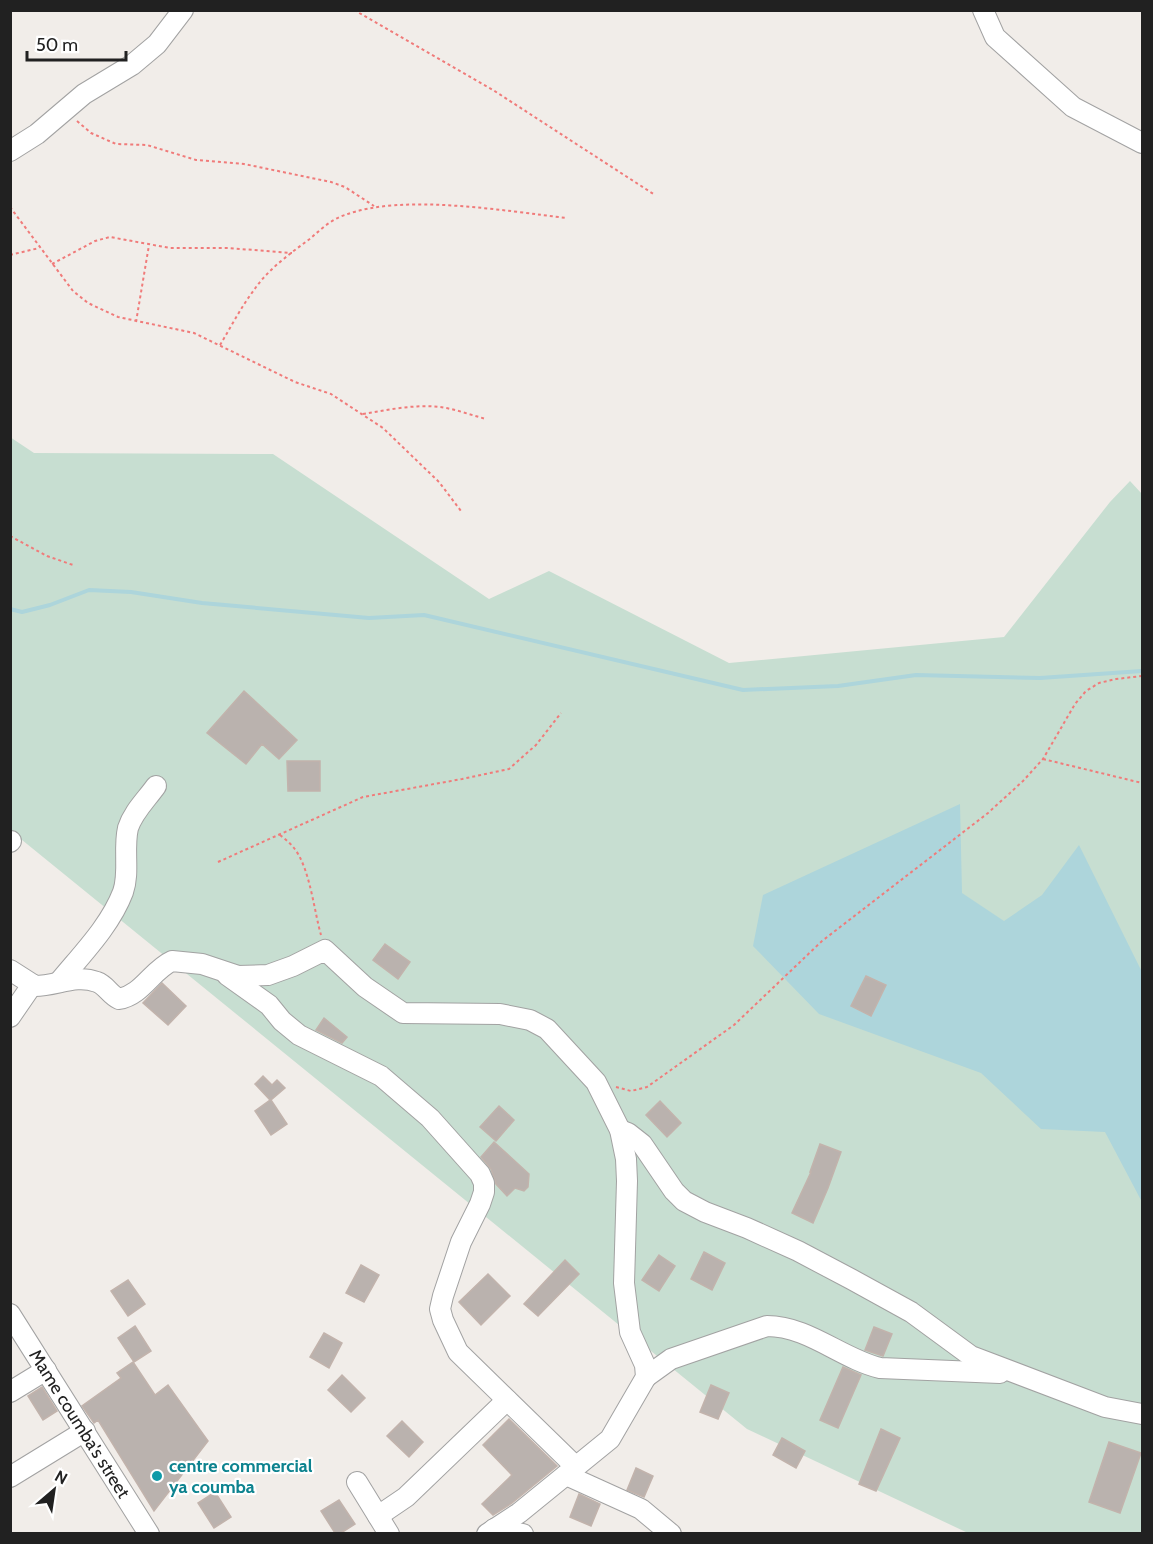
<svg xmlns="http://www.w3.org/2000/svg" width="1153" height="1544" font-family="Cabin,sans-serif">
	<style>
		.wetland { fill: #c7ded1 }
		.water { fill: #add5db }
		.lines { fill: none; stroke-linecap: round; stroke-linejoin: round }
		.stream { stroke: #add5db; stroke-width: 4 }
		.building { fill: #bab2ae; stroke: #c2b3ac; stroke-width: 1.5 }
		.minor-casing { stroke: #a2a2a2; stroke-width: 22 }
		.path { stroke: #f07b7a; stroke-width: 2; stroke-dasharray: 3 3; stroke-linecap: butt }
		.minor { stroke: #fff; stroke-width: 20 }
		.culture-dot { fill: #0f9aa8; stroke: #fff; stroke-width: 2 }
		.labels { text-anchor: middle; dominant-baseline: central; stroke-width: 4.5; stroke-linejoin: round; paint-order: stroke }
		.street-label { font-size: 18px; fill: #212121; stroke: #fff }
		.culture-label { font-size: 18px; font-weight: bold; fill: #0d838f; stroke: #fff; text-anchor: start }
	</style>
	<rect width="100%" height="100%" fill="#f1ede9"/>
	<path class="wetland" d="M10 437 34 453 273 454 489 599 549 571 729 663 1004 637 1110 502 1130 481 1142 494V1533H968L747 1429 11 831Z"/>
	<path class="water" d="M960 804 962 893 1004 921 1042 895 1079 845 1142 972V1202L1105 1132 1041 1129 981 1073 819 1014 753 946 763 895Z"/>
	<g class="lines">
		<path class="stream" d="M10 609 22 612 50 605 89 590 131 592 202 603 369 618 424 615 743 690 838 686 916 675 1040 678 1142 671"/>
	</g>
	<path class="building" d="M244 691 297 740 279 759 262 744 246 764 207 733Z
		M287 761H320V791H288Z
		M385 944 410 962 398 979 373 960Z
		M866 976 886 985 871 1016 851 1006Z
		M162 983 186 1006 168 1025 143 1003Z
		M324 1018 347 1037 342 1043 316 1030Z
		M263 1076 272 1085 277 1080 285 1088 271 1100 287 1124 271 1135 255 1111 270 1100 255 1084Z
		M660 1101 681 1123 667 1137 646 1115Z
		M499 1106 514 1120 496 1141 480 1127Z
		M494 1142 529 1174 528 1187 524 1191 515 1188 507 1196 496 1184 491 1169 481 1157Z
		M820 1144 841 1152 828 1188 813 1223 792 1213 811 1172H810Z
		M704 1252 725 1263 712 1290 691 1279Z
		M659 1255 675 1266 659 1291 642 1280Z
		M565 1260 579 1274 538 1316 524 1304Z
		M361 1265 379 1275 364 1302 346 1293Z
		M488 1274 510 1296 481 1325 459 1302Z
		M128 1280 145 1304 128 1316 111 1291Z
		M135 1326 151 1351 134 1362 118 1338Z
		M874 1327 892 1334 883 1356 865 1350Z
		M324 1333 342 1343 329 1368 310 1357Z
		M133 1362 155 1395 168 1385 208 1441 154 1511 98 1420 94 1423 82 1406 121 1378 117 1373Z
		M843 1367 861 1375 838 1428 820 1420Z
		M342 1375 365 1398 351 1412 328 1390Z
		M711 1385 729 1393 718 1419 700 1412Z
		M42 1387 57 1411 43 1420 28 1396Z
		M509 1419 557 1466 512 1503 493 1515 482 1504 512 1475 483 1445Z
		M402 1421 423 1442 409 1457 387 1436Z
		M881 1429 900 1438 876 1491 859 1484Z
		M782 1438 805 1451 796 1468 773 1455Z
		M1109 1442 1141 1453 1120 1513 1089 1502Z
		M636 1468 653 1476 644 1497 627 1490Z
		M215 1492 231 1517 214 1528 198 1503Z
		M579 1494 600 1504 591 1526 570 1517Z
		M339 1500 355 1524 341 1533H335L321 1511Z"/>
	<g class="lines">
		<g class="minor-casing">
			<g id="minor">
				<path d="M983 10 995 37 1073 107 1142 143"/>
				<path d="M10 151 37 134 84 94 132 65 157 44 183 10"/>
				<path d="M10 842 11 841"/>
				<path d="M10 970 35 986C57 986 75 974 97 982 106 985 110 995 119 999 142 995 152 970 172 961L202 964 238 976 268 975 293 966 325 950 365 987 403 1013 500 1014 530 1020 547 1029 596 1082 620 1130 626 1159 627 1181 624 1283 630 1332 645 1365 646 1377 610 1439 519 1513 487 1534"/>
				<path d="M227 975 269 1005 282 1021 299 1035 381 1076 430 1118 480 1174 484 1183V1192L480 1204 461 1242 443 1296 440 1309 443 1320 458 1352 576 1467"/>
				<path d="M59 982C82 954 110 926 123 892 130 872 123 849 128 828 133 812 146 800 156 786"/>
				<path d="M10 1017 32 985"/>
				<path d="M620 1130 628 1133 642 1144 674 1191 684 1201 705 1212 747 1228 798 1251 851 1279 911 1312 971 1356 1105 1407 1142 1414"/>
				<path id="s1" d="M10 1314 149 1534"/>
				<path d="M646 1377 671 1359 767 1326C808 1326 842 1359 880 1368L1000 1373"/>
				<path d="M10 1392 46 1370"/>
				<path d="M566 1475 641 1509 671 1534"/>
				<path d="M10 1477 85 1431"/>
				<path d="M357 1482 389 1534"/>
				<path d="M378 1516 406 1497 507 1400"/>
				<path d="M494 1529 523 1534"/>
			</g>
		</g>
		<path class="path" d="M354 10 493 90 655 195
			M77 121 91 133 116 144 147 145 196 160 244 164 331 182 345 187 374 206
			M10 207 73 291 88 303 118 317 194 333 295 382 331 394 383 428 439 482 461 511
			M10 255 39 248
			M52 264 95 241 110 237 170 248H228L292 253
			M136 322 149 245
			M220 345C231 327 241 307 254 290 268 269 291 253 311 238 321 229 332 219 345 215 402 193 505 211 567 218
			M363 414C388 410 414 404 440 407 455 409 471 415 486 419
			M10 536 47 556 73 565
			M1043 759 1142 783
			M280 835C285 839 290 843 294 848 310 868 314 911 321 935
			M218 862 363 797 462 779 509 769 536 745 561 713
			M616 1087 631 1091 647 1087 734 1025 822 941 988 813 1023 781 1043 759 1075 704 1086 691 1099 683 1116 679 1142 676"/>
		<use href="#minor" class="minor"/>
	</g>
	<circle class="culture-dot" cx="157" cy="1476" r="6"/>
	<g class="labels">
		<g class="street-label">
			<text stroke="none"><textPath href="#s1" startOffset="130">Mame coumba's street</textPath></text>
		</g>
		<g class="culture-label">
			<text x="169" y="1466">centre commercial<tspan x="169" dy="21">ya coumba</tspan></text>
		</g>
	</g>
	<rect width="1153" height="1544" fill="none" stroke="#212121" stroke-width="24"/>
	<g transform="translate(54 1490) rotate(29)" stroke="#ffffff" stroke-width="4.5" paint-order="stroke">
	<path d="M0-4.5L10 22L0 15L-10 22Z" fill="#212121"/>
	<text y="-9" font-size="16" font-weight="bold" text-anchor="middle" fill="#212121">N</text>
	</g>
	<path d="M27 51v9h99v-9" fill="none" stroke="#212121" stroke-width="3"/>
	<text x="36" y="51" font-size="18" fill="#212121" stroke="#ffffff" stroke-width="4.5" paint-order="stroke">50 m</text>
</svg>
